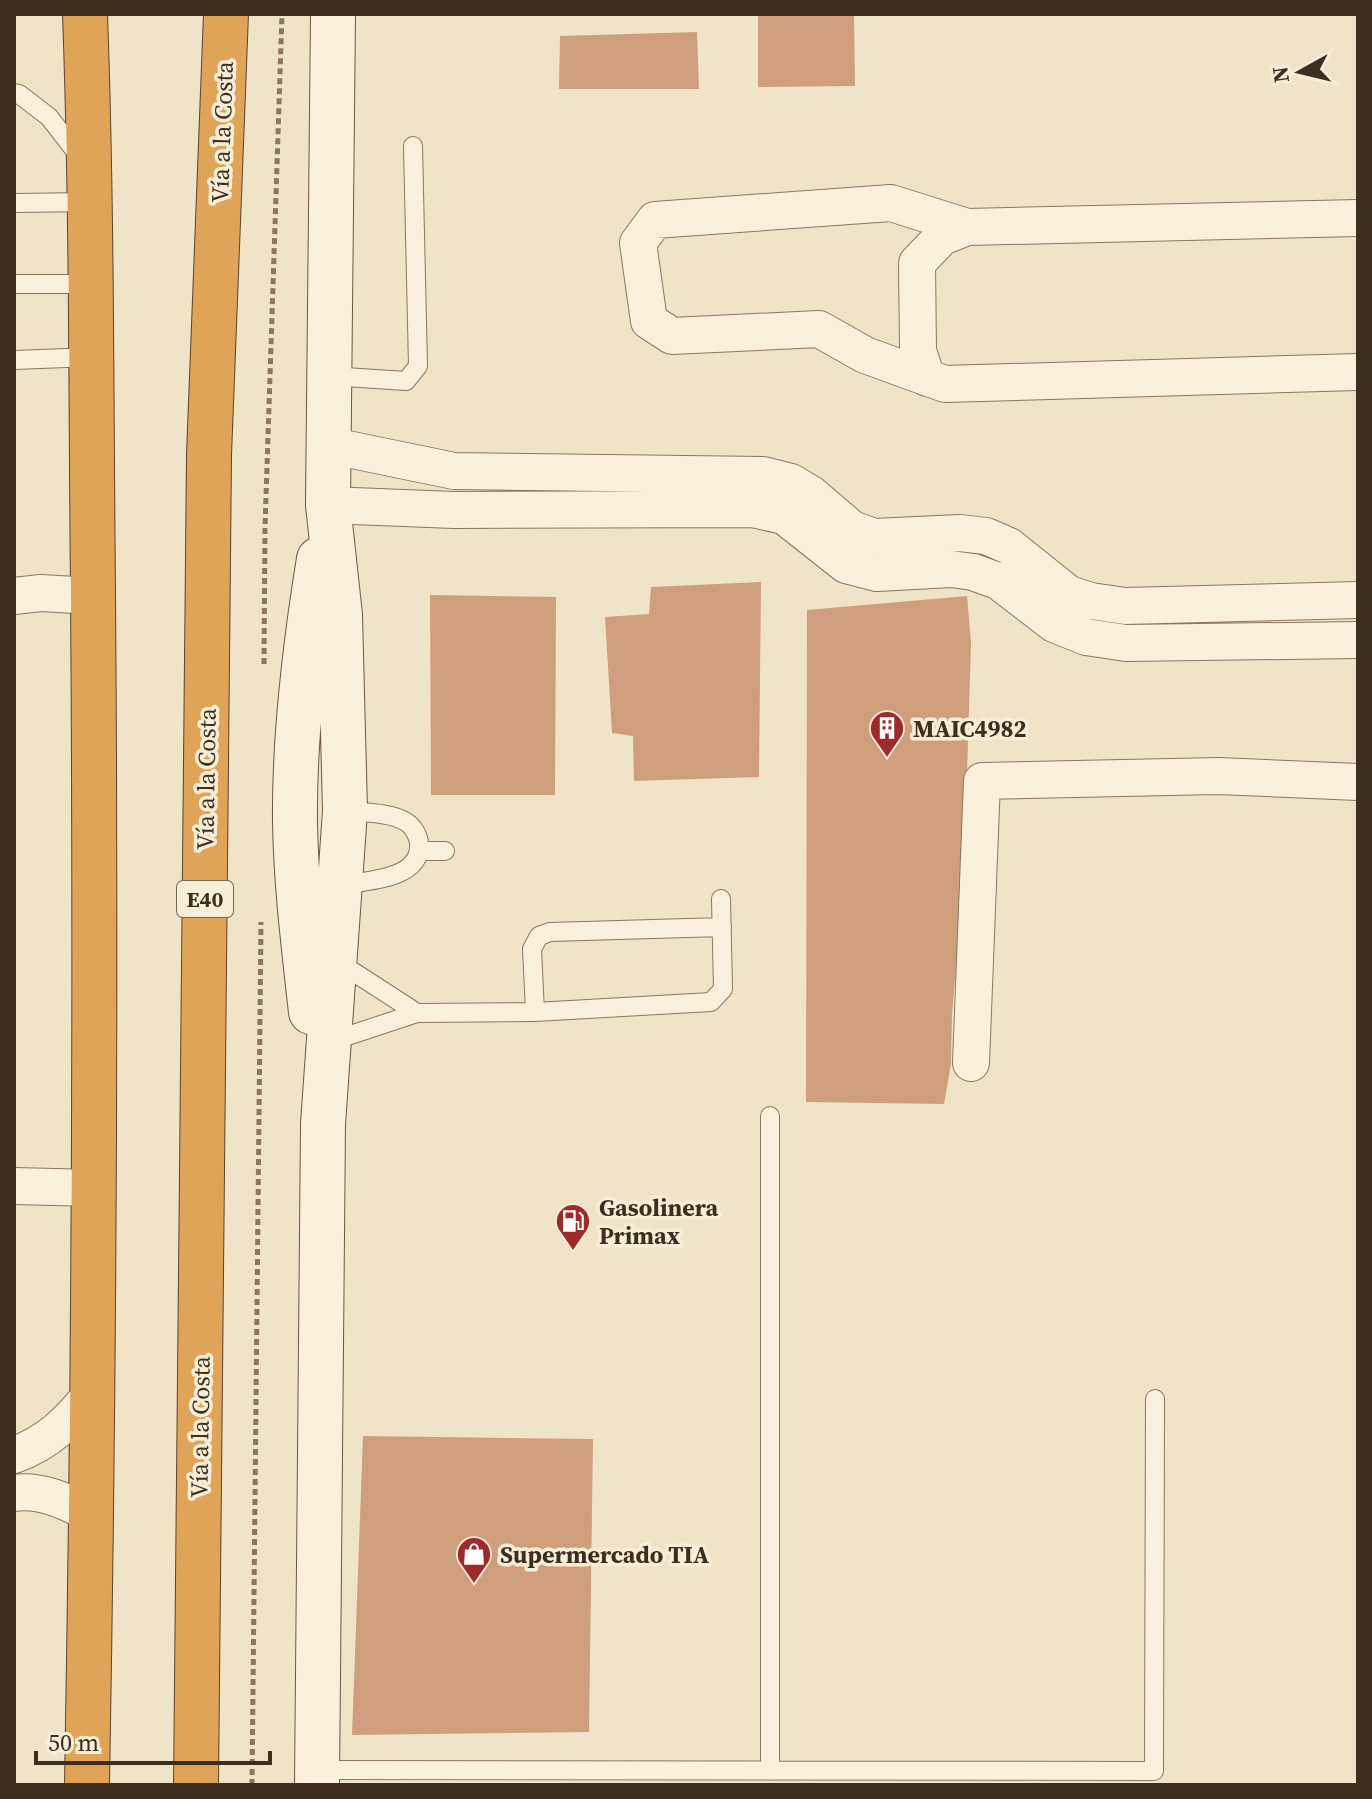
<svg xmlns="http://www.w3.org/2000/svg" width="1372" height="1799" font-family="'Source Serif 4',serif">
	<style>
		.building { fill: #cf9f7d }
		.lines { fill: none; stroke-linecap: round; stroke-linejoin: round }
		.lane-casing { stroke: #8d765c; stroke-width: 20 }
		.street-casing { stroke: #8d765c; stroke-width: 38 }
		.secondary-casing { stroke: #6f573f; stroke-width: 46 }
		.highway-casing { stroke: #5b4430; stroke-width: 46 }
		.path { stroke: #8d765c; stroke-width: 5; stroke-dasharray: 6 4; stroke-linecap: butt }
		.lane { stroke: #faf1dc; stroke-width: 18 }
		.street { stroke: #faf1dc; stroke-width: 36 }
		.secondary { stroke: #faf1dc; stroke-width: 44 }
		.highway { stroke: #e0a458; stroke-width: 44 }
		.labels { text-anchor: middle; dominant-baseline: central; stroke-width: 7; stroke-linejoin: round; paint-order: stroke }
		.shield { fill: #f7eed8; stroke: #756857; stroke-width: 2 }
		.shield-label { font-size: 22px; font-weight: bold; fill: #3d2e20 }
		.street-label { font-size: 24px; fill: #3d2e20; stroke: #f7eed8 }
		.poi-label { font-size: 24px; font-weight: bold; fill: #3d2e20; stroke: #f7eed8; text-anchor: start }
	</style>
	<rect width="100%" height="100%" fill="#f0e4c8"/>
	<path class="building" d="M758 14H854L855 86 758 87Z
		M697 32 699 89H559L560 36Z
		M761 582 759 777 634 781 633 736 612 733 605 617 649 614 651 587Z
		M430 595 556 597 555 795H431Z
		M967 596 971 643 964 874 952 1014 951 1064 944 1104 806 1102 807 610Z
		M363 1436 593 1439 589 1732 352 1735Z"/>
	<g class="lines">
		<g class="lane-casing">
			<path id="lane" d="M14 93 19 94 49 117 80 157
				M14 203 91 202
				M14 284H91
				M14 360 92 357
				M329 376 406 381 418 366 413 146
				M419 851H445
				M340 885C364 881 423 880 419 843 418 835 413 826 406 822 391 812 363 813 345 811
				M335 960 417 1013
				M535 1012 532 949 539 936 550 932 722 927
				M329 1042 417 1013 535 1012 711 1002 723 989 721 899
				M317 1770 1154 1771 1155 1399
				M770 1771V1116"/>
		</g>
		<g class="street-casing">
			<path id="street" d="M967 227 891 203 655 220 638 243 649 321 672 336 819 329 865 355 945 384 1358 372
				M927 378 918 351 917 263 942 237 967 227 1358 218
				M328 445 454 471 763 475 791 482 811 494 852 529 874 537 960 533 986 536 1009 546 1069 594 1091 601 1125 606 1358 600
				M328 505 454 510 752 509 784 516 846 565 877 573 951 569 973 572 998 581 1054 624 1086 637 1126 643 1358 640
				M14 596 41 593 93 596
				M971 1063 982 781 1218 776 1358 782
				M14 1186 94 1188
				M14 1455C48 1443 70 1421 92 1393
				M14 1493C42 1489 67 1502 91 1514"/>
		</g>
		<g class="secondary-casing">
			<path id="secondary" d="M311 1012C304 949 296 885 295 822 294 734 305 645 319 559
				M317 1785 323 1124 345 811 340 615 328 505 333 14"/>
		</g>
		<g class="highway-casing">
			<path id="highway" d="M85 14C92 207 91 400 93 592 96 990 94 1387 87 1785
				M196 1785 209 455 226 14"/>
		</g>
		<path class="path" d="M264 664 265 527 282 14
			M252 1785 261 922"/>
		<use href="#lane" class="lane"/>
		<use href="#street" class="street"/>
		<use href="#secondary" class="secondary"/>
		<use href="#highway" class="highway"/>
	</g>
	<defs>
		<g id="building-pin" transform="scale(1.8)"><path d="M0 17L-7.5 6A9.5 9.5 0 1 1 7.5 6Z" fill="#9e2a2b" stroke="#f7eed8"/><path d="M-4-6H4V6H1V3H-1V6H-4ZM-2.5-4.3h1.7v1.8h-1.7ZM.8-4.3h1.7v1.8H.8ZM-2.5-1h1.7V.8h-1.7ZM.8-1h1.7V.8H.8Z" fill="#fff"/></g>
		<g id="fuel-pin" transform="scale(1.8)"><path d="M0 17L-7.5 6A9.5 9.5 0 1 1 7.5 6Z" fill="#9e2a2b" stroke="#f7eed8"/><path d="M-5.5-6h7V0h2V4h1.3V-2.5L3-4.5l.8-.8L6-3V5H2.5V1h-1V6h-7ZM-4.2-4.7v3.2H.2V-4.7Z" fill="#fff"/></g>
		<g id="shop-pin" transform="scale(1.8)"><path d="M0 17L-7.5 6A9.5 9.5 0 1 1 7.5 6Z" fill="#9e2a2b" stroke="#f7eed8"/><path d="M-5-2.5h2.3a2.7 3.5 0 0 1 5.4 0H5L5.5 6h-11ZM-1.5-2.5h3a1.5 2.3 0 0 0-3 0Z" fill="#fff"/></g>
	</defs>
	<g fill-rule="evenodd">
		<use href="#building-pin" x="887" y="728"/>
		<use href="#fuel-pin" x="573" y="1221"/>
		<use href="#shop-pin" x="474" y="1554"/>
	</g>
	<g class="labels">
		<rect class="shield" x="177" y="881" width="56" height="36" rx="6"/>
		<g class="shield-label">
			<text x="205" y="899">E40</text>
		</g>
		<g class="street-label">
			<text transform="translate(222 132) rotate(-88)">Vía a la Costa</text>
			<text transform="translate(206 779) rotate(-89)">Vía a la Costa</text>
			<text transform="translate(200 1427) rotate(-89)">Vía a la Costa</text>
		</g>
		<g class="poi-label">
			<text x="913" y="728">MAIC4982</text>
			<text x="599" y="1207">Gasolinera<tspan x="599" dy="28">Primax</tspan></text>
			<text x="500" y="1554">Supermercado TIA</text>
		</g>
	</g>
	<rect width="1372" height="1799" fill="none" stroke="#3d2e20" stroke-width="32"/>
	<g transform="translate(1300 72) rotate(262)" stroke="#f7eed8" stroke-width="6" paint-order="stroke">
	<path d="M0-6L14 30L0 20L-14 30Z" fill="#3d2e20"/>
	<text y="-12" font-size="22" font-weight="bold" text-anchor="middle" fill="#3d2e20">N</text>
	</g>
	<path d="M36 1751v12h234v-12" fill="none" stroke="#3d2e20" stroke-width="4"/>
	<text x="48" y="1751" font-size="24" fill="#3d2e20" stroke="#f7eed8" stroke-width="6" paint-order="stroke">50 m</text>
</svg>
